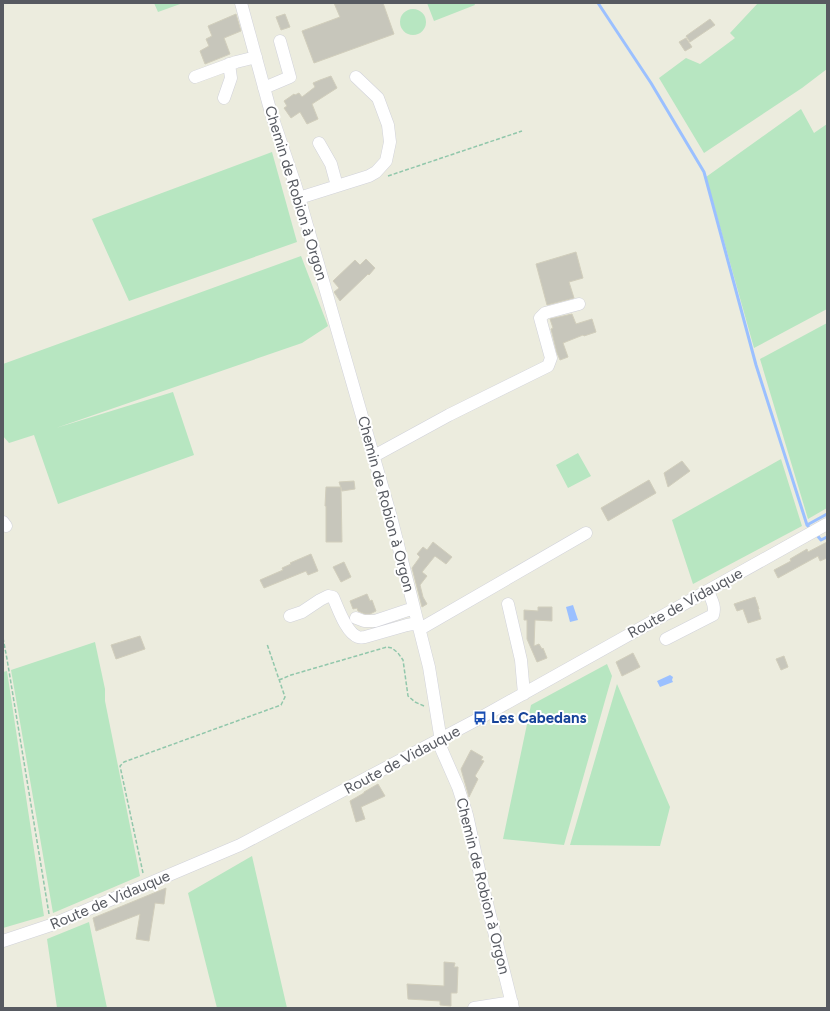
<svg xmlns="http://www.w3.org/2000/svg" width="830" height="1011" font-family="Figtree,sans-serif">
	<style>
		.green { fill: #b7e6c1 }
		.water { fill: #9bc0ff }
		.lines { fill: none; stroke-linecap: round; stroke-linejoin: round }
		.stream { stroke: #9bc0ff; stroke-width: 3 }
		.building { fill: #c7c6bb; stroke: #d1cebc }
		.minor-casing { stroke: #d1d2da; stroke-width: 13 }
		.path { stroke: #91c7ab; stroke-width: 1.5; stroke-dasharray: 4 2; stroke-linecap: butt }
		.minor { stroke: #fff; stroke-width: 12 }
		.labels { text-anchor: middle; dominant-baseline: central; stroke-width: 4; stroke-linejoin: round; paint-order: stroke }
		.street-label { font-size: 15px; fill: #575a61; stroke: #fff }
		.transit-label { font-size: 15px; font-weight: bold; fill: #164399; stroke: #fff; text-anchor: start }
	</style>
	<rect width="100%" height="100%" fill="#ececde"/>
	<path class="green" d="M154 3H183L158 12Z
		M427 3H474L475 5 434 21Z
		M758 3H827V69L802 88 704 153 659 78 686 58 700 64 735 38 730 33Z
		M400 22a13 13 0 1 1 26 0a13 13 0 1 1-26 0Z
		M801 109 814 133 827 124V309L754 348 706 177Z
		M272 152 297 242 129 301 92 219Z
		M301 256 328 326 302 343 56 428 173 392 194 455 58 504 34 435 9 443 3 436V364Z
		M827 323V508L808 519 760 359Z
		M578 453 591 476 568 488 556 465Z
		M781 459 802 526 693 584 672 520Z
		M95 642 105 689V701L140 876 53 913 11 670Z
		M607 664 612 676 564 845 503 839 531 705Z
		M7 671 44 916 3 928V672Z
		M617 684 670 807 660 846 570 845Z
		M252 856 287 1008H217L188 893Z
		M89 922 107 1008H57L47 939Z"/>
	<path class="water" d="M573 605 578 620 570 622 566 607Z
		M670 675 673 677 672 680 673 682 660 687 657 681Z"/>
	<g class="lines">
		<path class="stream" d="M598 3 651 83 704 172 756 365 807 525 812 530
			M807 525 827 514
			M816 534 821 540 827 537"/>
	</g>
	<path class="building" d="M334 3H383L394 34 314 63 302 31 340 17Z
		M236 14 241 31 224 38 230 54 205 64 200 51 209 46 206 39 212 36 208 26Z
		M285 14 290 27 281 30 276 17Z
		M710 19 715 25 690 42 686 36Z
		M686 38 692 47 685 51 679 42Z
		M331 76 337 88 312 104 318 119 307 124 300 112 291 118 284 108 287 106 284 101 294 94 295 95 299 93 302 97 315 87 313 83 320 80Z
		M576 252 583 278 569 282 574 298 547 305 536 264Z
		M366 259 375 268 369 275 368 274 340 301 334 292 339 288 333 281 355 260 360 265Z
		M572 314 576 324 592 319 596 332 584 336 583 335 563 343 568 357 560 360 557 353 551 329 553 328 550 319Z
		M682 461 690 471 668 487 664 473Z
		M649 480 656 493 608 521 601 508Z
		M354 481 355 489 342 491 339 482Z
		M326 487H341L342 542H326V506H325Z
		M433 542 452 557 446 564 435 556 422 572 427 576 420 585 423 597 427 604 422 607 412 568 420 557 417 554 423 547 427 550Z
		M827 542V558L820 561 818 556 778 578 774 570 791 561 790 559 807 549 808 552Z
		M311 554 318 571 308 575 306 571 264 588 260 580 283 570 282 568 291 564 290 563Z
		M344 562 351 577 341 582 333 567Z
		M367 594 370 601 372 600 376 611 370 614H365L358 611 357 608 353 609 350 601Z
		M755 597 759 609H758L761 619 748 623 743 609 737 611 734 604Z
		M538 607H552V621L535 620 534 646 539 644 542 649 543 648 547 658 537 662 527 639V620H524V610L538 611Z
		M140 636 145 649 116 659 111 645Z
		M633 653 640 667 622 676 616 662Z
		M784 656 788 667 781 670 776 659Z
		M471 750 483 757 481 760 484 761 475 776 478 779 469 797 461 769Z
		M378 784 385 796 361 807 365 819 356 822 350 801 364 793V792Z
		M166 888 164 904 155 903 149 941 136 939 140 914 96 931 93 918Z
		M444 962 455 963 454 967H458L457 993H451V1006L440 1005V1001L408 999 407 984 444 986Z"/>
	<g class="lines">
		<g class="minor-casing">
			<path id="minor" d="M241 3 271 113 296 187 391 517 429 667 440 735V746L458 787 467 815 481 879 513 1008
				M195 77 236 62 256 57
				M264 88 290 77 280 41
				M224 98 231 78 229 64
				M319 143 331 164 337 186
				M299 198 369 176 376 172 386 161 390 142 388 125 378 98 356 77
				M374 456 449 415 548 366 551 358 540 318 545 313 579 304
				M3 522 6 526
				M508 604 521 660 524 694
				M290 616 302 612 320 600 328 596 333 597C338 608 346 633 358 637 360 638 363 637 365 637L407 625 418 623
				M356 618 364 621H375L414 608
				M420 629 586 533
				M666 639 713 615C716 606 711 599 708 591
				M3 941 51 925 240 845 480 718 827 524
				M474 1008 512 1002"/>
		</g>
		<path class="path" d="M388 176 522 131
			M3 638 7 659 49 914
			M279 680 291 675 387 647 392 648 398 653 403 660 408 696 415 702 424 706
			M143 873 120 766 124 762 281 705 285 697 267 644"/>
		<use href="#minor" class="minor"/>
	</g>
	<defs>
		<g id="bus-bare" transform="scale(1.08)"><path d="M-5-6H5V4H4V6H2V4H-2V6H-4V4H-5ZM-3.5-4V0h7V-4ZM-3.5 1.2v1.5H-2V1.2ZM2 1.2v1.5H3.5V1.2Z" fill="#1a4fb4" stroke="#fff" stroke-width="2.5" paint-order="stroke"/></g>
	</defs>
	<g fill-rule="evenodd">
		<use href="#bus-bare" x="480" y="718"/>
	</g>
	<g class="labels">
		<g class="street-label">
			<text transform="translate(296 193) rotate(73)">Chemin de Robion à Orgon</text>
			<text transform="translate(386 504) rotate(75)">Chemin de Robion à Orgon</text>
			<text transform="translate(685 603) rotate(-29)">Route de Vidauque</text>
			<text transform="translate(402 760) rotate(-28)">Route de Vidauque</text>
			<text transform="translate(483 886) rotate(76)">Chemin de Robion à Orgon</text>
			<text transform="translate(110 900) rotate(-23)">Route de Vidauque</text>
		</g>
		<g class="transit-label">
			<text x="491" y="718">Les Cabedans</text>
		</g>
	</g>
	<rect width="830" height="1011" fill="none" stroke="#575a61" stroke-width="8"/>
</svg>
